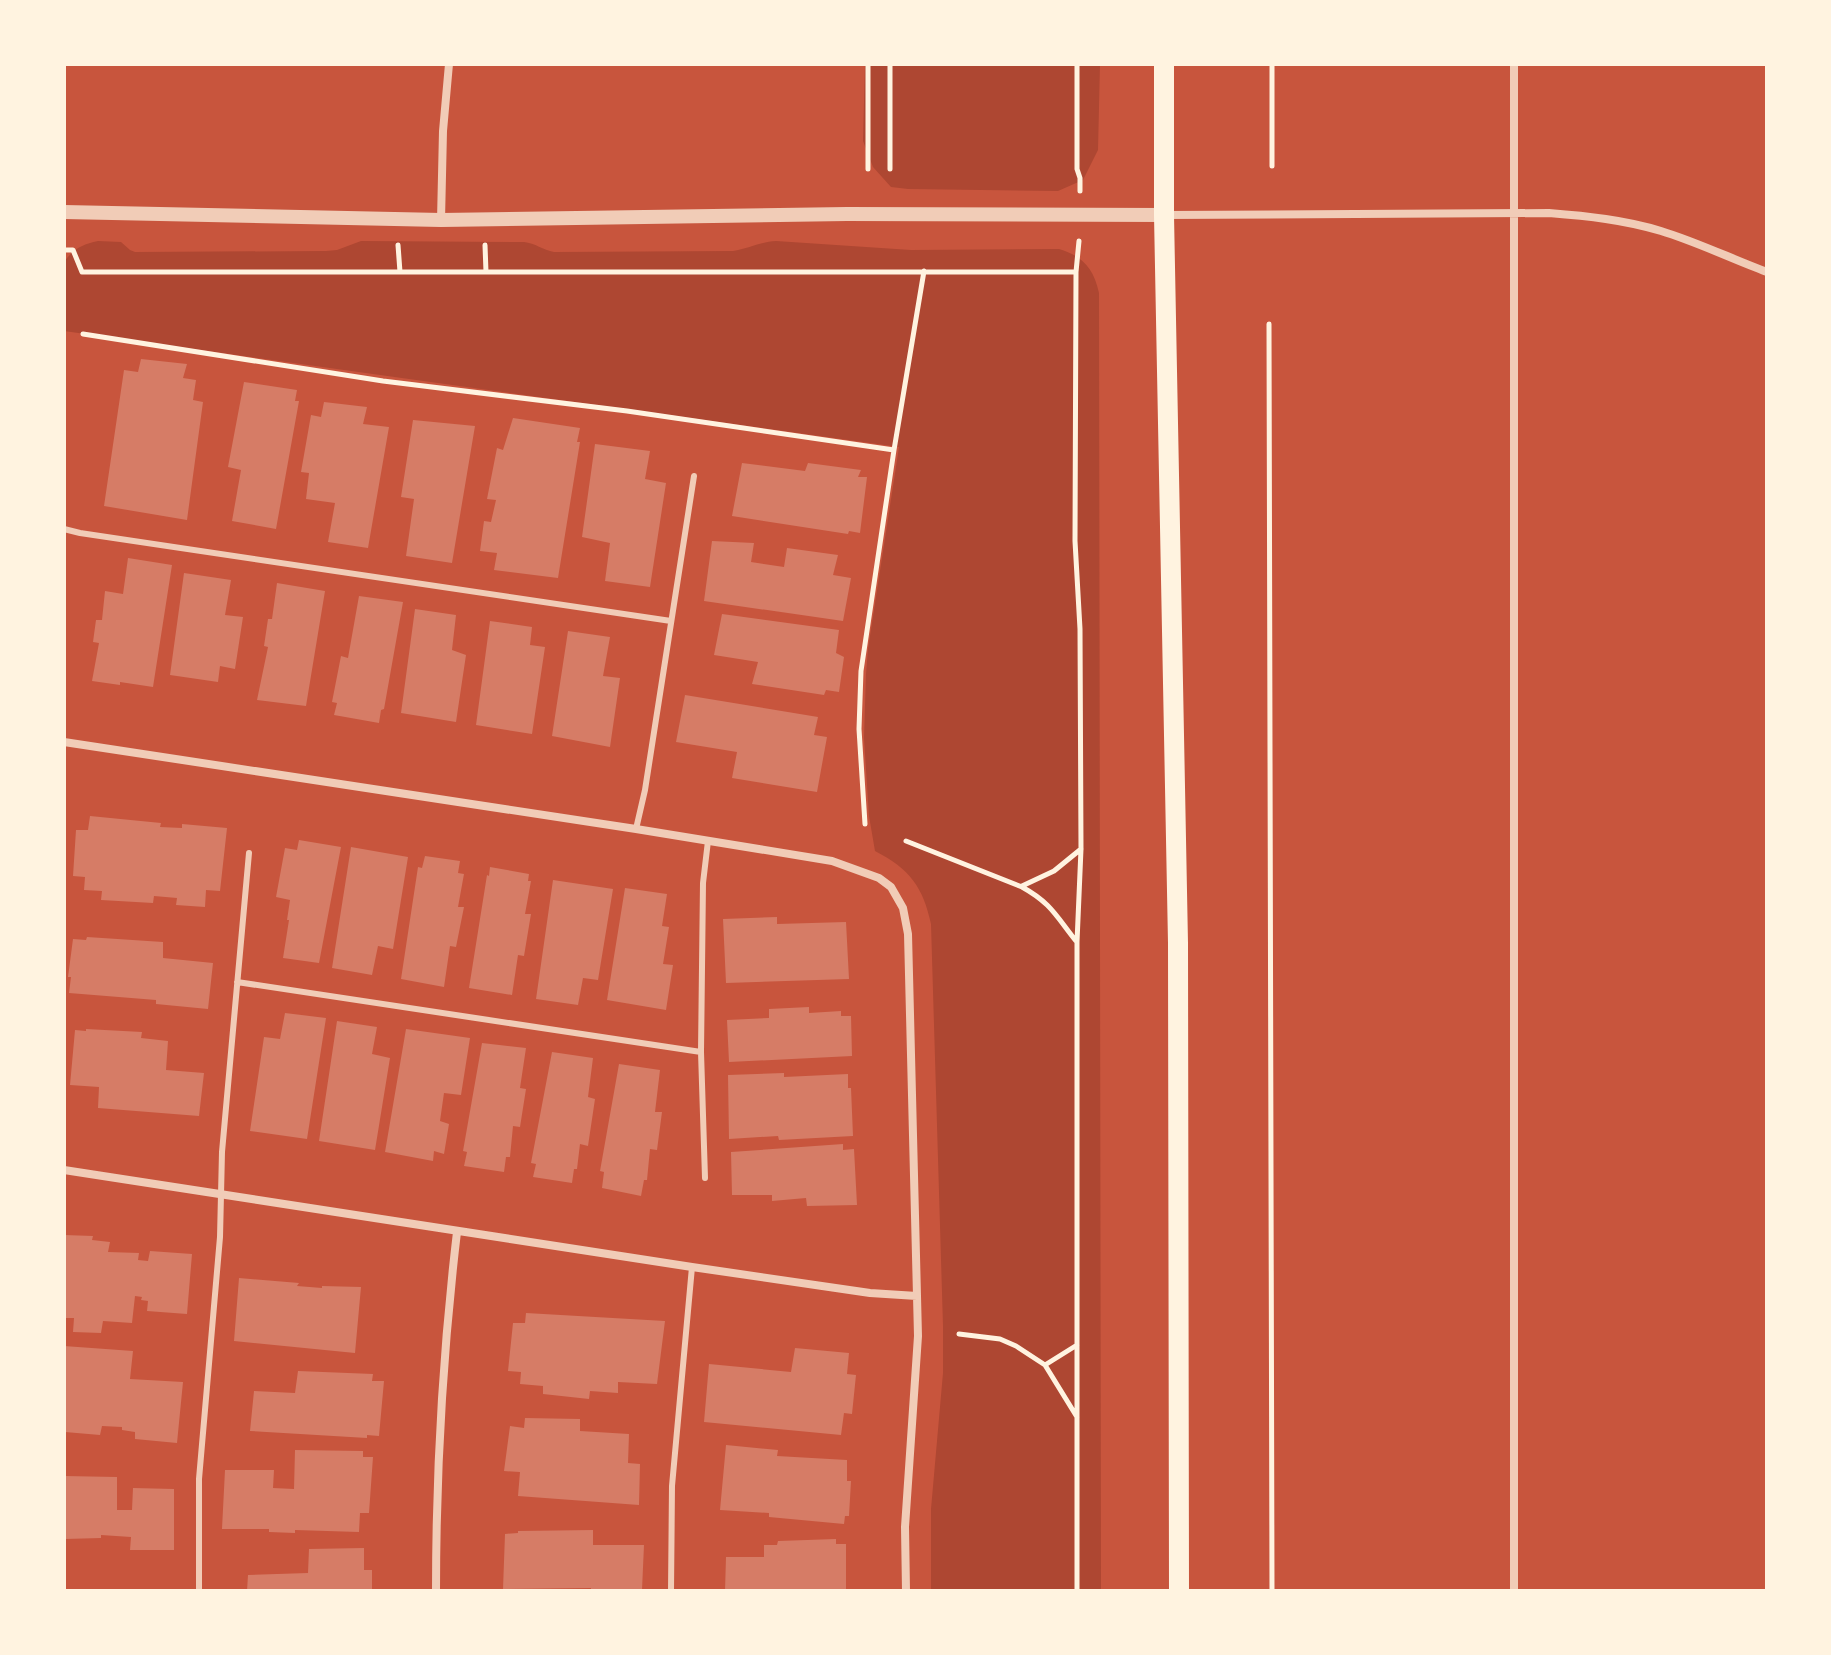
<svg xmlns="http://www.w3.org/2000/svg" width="1831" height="1655" font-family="'Open Sans',sans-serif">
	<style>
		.green { fill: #ae4732 }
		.building { fill: #d67c66 }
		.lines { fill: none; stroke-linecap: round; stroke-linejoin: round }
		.path { stroke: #fff3e0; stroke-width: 5 }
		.service { stroke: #f1ccb7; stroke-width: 6 }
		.minor { stroke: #f1ccb7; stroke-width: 8 }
		.tertiary { stroke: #f1ccb7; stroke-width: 14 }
		.primary { stroke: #fff3e0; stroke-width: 20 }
	</style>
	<rect width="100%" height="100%" fill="#c8553d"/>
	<path class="green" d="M865 64H1100L1098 150 1083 180 1058 191 908 189 891 187 873 167 863 141Z
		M98 241 121 242 130 250 135 252 326 251 337 250 361 241 524 242C535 243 543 250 554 252L733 251C748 249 760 242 776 241L911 250 1059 249C1083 256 1094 269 1099 293L1101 1591H931V1509L943 1373V1326L931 924C923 887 910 869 875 851L869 816 864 738 866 674 868 649 899 447 64 331V262C73 249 83 244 98 241Z"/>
	<path class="building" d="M141 359 187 364 183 378 196 380 193 400 203 402 187 520 104 506 124 370 138 372Z
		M244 382 297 390 295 401H299L276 529 232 521 241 470 228 467Z
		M324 402 367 407 363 424 389 427 368 548 328 542 335 503 306 499 309 473 301 472 311 415 321 417Z
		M513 418 580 428 577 442H580L558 578 494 570 497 553 480 551 484 521 491 522 496 500 487 499 497 448 503 450Z
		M413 420 475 426 452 563 406 556 414 499 401 497Z
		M595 444 650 451 645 479 666 483 650 587 605 581 610 543 582 537Z
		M742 463 805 471 808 463 861 470 858 477H867L860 533 849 531 848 534 732 516Z
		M712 541 754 543 751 562 784 567 787 548 838 555 833 575 851 578 843 621 704 601Z
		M128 558 172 565 153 687 120 682V685L92 681 99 643 93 642 96 620H102L105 591 123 594Z
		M184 573 231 580 225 615 243 617 235 669 220 666 218 682 170 675Z
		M277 583 325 591 306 706 257 700 268 647 264 646 268 619H272Z
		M359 596 403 602 384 709 381 710 379 723 334 715 337 703 332 702 341 656 348 658Z
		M415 609 456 615 452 650 466 655 456 722 401 713Z
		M722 614 839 630 836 653 844 657 839 692 826 690 824 695 752 684 758 662 714 655Z
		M490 621 532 627 530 645 545 647 532 734 476 725Z
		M568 631 610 637 603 676 620 678 610 747 552 736Z
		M685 695 818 717 814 735 827 737 817 792 732 778 737 752 676 742Z
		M90 816 161 823 160 827 182 828V824L227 828 220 891 206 890 205 907 176 905 177 898 154 896 153 903 101 900 102 891 84 890 85 877 73 876 76 830H88Z
		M299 840 341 847 319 963 283 958 289 920H287L290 900 276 897 285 848 297 850Z
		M351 847 408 857 393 949 378 946 372 975 332 968Z
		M425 856 460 861 458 873 464 874 458 907H464L456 947 450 946 444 987 401 979 418 867 422 868Z
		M490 867 529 874 528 881H531L525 914H531L524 956 518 955 512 995 469 988 487 875 489 876Z
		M553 880 613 889 598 980 583 978 578 1005 536 999Z
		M625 888 667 894 662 926 669 927 663 964 673 965 666 1010 607 1000Z
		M777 917V924L846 922 849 979 726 983 723 919Z
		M87 937 163 942V958L213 963 208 1009 156 1004V1000L69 993 71 977H68L73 939 86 940Z
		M809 1007V1013L841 1011V1016H851L852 1056 729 1062 727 1020 769 1018V1009Z
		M285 1013 326 1018 307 1139 250 1131 264 1037 280 1039Z
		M337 1021 377 1027 372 1054 390 1058 375 1150 319 1141Z
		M86 1029 142 1032 141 1038 168 1041 166 1070 204 1073 199 1116 98 1108 99 1087 70 1085 75 1030 86 1031Z
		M406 1029 470 1038 461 1095 444 1093 440 1121 449 1124 444 1154 434 1151 433 1161 385 1152Z
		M482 1043 526 1048 520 1088 526 1089 520 1127 513 1126 510 1157H506L504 1172 464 1166 467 1152 463 1151Z
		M552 1052 593 1058 588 1097 595 1099 588 1146 580 1144 577 1169H574L572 1183 533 1177 536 1164 531 1163Z
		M619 1064 660 1070 655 1112H662L657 1150 650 1149 647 1180H644L641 1196 602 1188 604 1172 600 1171Z
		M784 1073V1077L848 1074V1088H851L853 1136 779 1140 778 1136 729 1139 728 1075Z
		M843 1144V1150L854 1149 857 1205 807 1206 806 1198 772 1201V1195H732L731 1152Z
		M64 1235 93 1236 92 1240 110 1242 108 1252 139 1253 138 1260 148 1261 150 1251 192 1254 187 1314 147 1311 148 1301 141 1300 142 1297 135 1296 132 1323 103 1321 101 1333 73 1332 74 1318H64Z
		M239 1278 299 1283 297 1286 322 1288V1286L361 1287 355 1353 234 1341Z
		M526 1313 665 1321 657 1384 618 1382V1393L590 1391 589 1399 543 1394V1386L520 1384 521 1372 508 1371 513 1323H525Z
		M64 1346 133 1351 130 1379 183 1382 177 1443 135 1439V1432L122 1430V1427L102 1426 100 1435 65 1432 66 1420H64Z
		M795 1348 849 1353 847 1374 856 1375 852 1414 844 1413 841 1435 704 1422 709 1364 791 1372Z
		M298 1371 373 1374 372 1381H384L379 1436 367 1435V1438L250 1431 254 1391 295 1393Z
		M525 1418 580 1419V1431L629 1434 628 1463 640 1464 639 1505 518 1496 520 1472 504 1471 510 1426 524 1428Z
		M726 1445 778 1450 777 1456 847 1460V1481H851L849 1516H845L844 1524 769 1517V1513L720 1510Z
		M295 1450 363 1451V1457H373L369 1513H360L359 1532 295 1530V1533L269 1532V1529H222L225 1470H274L273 1488 294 1489Z
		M64 1476 117 1477V1510H132L133 1488 174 1489V1550H130L131 1537 101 1535V1538L65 1539Z
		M593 1530V1545H644L642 1590 591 1591V1588L503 1589 505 1534 518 1533V1531Z
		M836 1539V1544H846V1591H725L726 1557H764V1545H777L778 1541Z
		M364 1548V1570H372V1591H247L248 1575 308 1573 309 1549Z"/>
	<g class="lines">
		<path class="path" d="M868 64V169
			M890 64V169
			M1077 64V169L1080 178V191
			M1272 64V166
			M398 245 400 272
			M485 245 486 272
			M64 250H73L82 272H1076
			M1269 324 1272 1591
			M83 334 383 381 627 411 894 450
			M865 824 859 729 861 671 894 450 924 271
			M906 841 1022 887C1051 903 1056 916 1076 941
			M1022 886 1054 871 1081 849
			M959 1334 1000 1339 1016 1346 1045 1365 1077 1417
			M1045 1365 1077 1345
			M1077 1591V942L1081 849 1080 629 1075 541 1076 272 1079 241"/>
		<path class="service" d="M64 529 80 533 671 621
			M636 829 645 790 694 476
			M237 982 701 1052
			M705 1178 701 1052 703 883 708 841
			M199 1591V1479L220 1237 222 1152 249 853
			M671 1591 672 1486 692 1267"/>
		<path class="minor" d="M1514 64V1591
			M1165 215 1549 213C1587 216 1625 220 1661 231 1697 242 1732 259 1767 272
			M441 220 443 131 449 64
			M64 742 636 829 832 861 879 878 891 887 903 908 908 934 918 1336 905 1527 906 1591
			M64 1170 692 1267 870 1293 917 1296
			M436 1591C436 1471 443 1351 457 1232"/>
		<path class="tertiary" d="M64 212 441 220 847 214 1164 215"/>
		<path class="primary" d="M1164 64V215L1178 943 1179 1591"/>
	</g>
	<rect width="1831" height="1655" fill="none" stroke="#fff3e0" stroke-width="132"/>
</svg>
